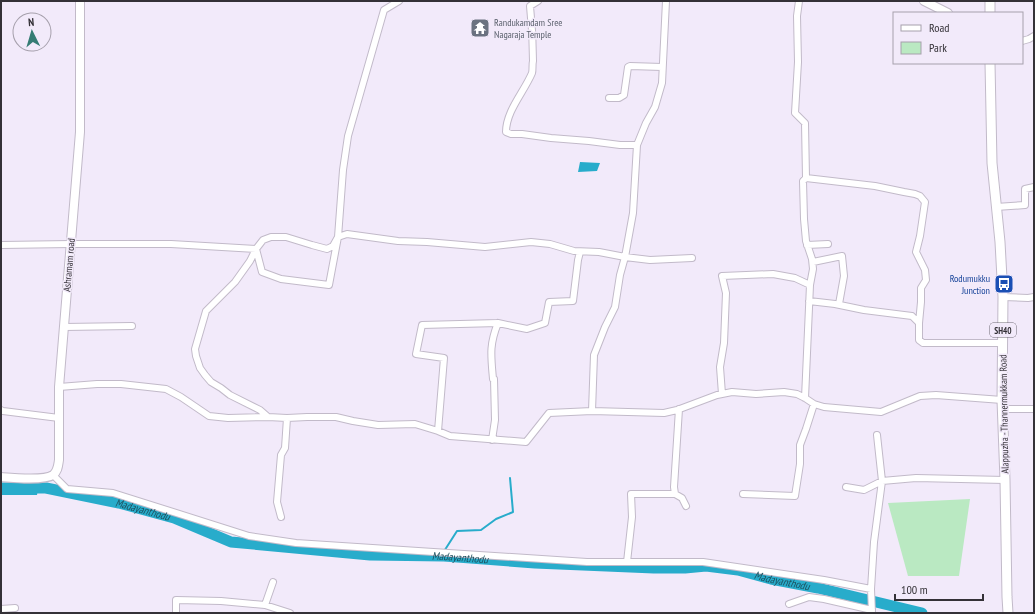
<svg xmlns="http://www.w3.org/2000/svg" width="1035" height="614" font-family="'PT Sans Narrow',sans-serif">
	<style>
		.green { fill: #bae9c2 }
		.water { fill: #28accb }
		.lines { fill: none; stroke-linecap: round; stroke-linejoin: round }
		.stream { stroke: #28accb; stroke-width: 2 }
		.river { stroke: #28accb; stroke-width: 11 }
		.street-casing { stroke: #c2bac9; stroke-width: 8 }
		.secondary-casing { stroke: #c2bac9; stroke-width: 10 }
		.primary-casing { stroke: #c2bac9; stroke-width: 11 }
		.street { stroke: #fff; stroke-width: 6 }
		.secondary { stroke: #fff; stroke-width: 8 }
		.primary { stroke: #fff; stroke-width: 9 }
		.labels { text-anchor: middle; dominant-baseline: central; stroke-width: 3; stroke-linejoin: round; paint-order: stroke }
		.shield { fill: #f2eafa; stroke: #6d6872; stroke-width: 1 }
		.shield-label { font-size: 9px; font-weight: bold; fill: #343137 }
		.worship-label { font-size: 10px; fill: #5b616d; stroke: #f2eafa; text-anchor: start }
		.street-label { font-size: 10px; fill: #343137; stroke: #f2eafa }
		.transit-label { font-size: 10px; fill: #164399; stroke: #f2eafa; text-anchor: end }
		.water-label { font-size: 11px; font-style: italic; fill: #1d505e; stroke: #f2eafa }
	</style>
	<rect width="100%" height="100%" fill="#f2eafa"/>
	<path class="green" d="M970 499 959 576H908L888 503Z"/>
	<path class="water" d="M580 162 600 163 597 171 578 172Z
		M1 483H39L37 495H1Z"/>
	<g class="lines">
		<path class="stream" d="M441 556 457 531 481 530 496 519 513 512 510 478"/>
		<path class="river" id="s1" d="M1 488H46L119 503 174 518 231 542 370 555 444 556 535 563 654 568H685L706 566 738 570 771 579 818 588 922 613"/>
		<g class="street-casing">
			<path id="street" d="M538 1 530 6C532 24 533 43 533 61 532 65 533 70 532 73 524 92 506 111 506 132L511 134H522L551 138 589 141 620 145H637
				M799 1 797 16 798 62 795 113 805 123 806 178
				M1022 41 1029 39 1034 36
				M609 98H619L624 95 628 67 630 66 662 67
				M996 207 1025 205V189L1034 187
				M1 245 71 244H171L256 249 262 272 281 279 329 285 338 237 343 170 348 136 384 10 399 1
				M807 245 828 244
				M813 262 842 256 844 276 839 304
				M1003 297 1028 298 1034 297
				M809 301 835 304 864 310 912 316 919 323V340L923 343H1002
				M64 327 132 326
				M59 387 97 384H121L166 389 181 397 209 416 228 418 268 417 287 418 307 417H336L353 421 378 425 415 424 438 431 450 436 526 442 549 413 592 411 594 355 605 327 615 307 620 275 625 257 633 213 637 145 646 123 655 107 662 83 666 1
				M722 394 720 367 724 343 726 293 722 276 773 274 795 278 810 285
				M805 398 810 285 813 269 812 259 806 241 804 219 803 181 806 178 875 186 904 192 915 194 920 196 925 202 920 236 916 252 925 270 926 280 921 288V302L919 323
				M679 409 674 487 675 494 682 498 686 506
				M1003 409H1034
				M1 410 3 411 59 418
				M592 411 664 413 677 410 717 395 732 392 756 394 784 392 797 394 805 398 814 404 824 407 881 412 920 396 936 395 1002 400
				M268 417 260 410 230 395 221 388 211 382 205 375 200 368 196 356 195 349 206 311 235 282 250 261 256 249 263 240 271 237H286L312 245 327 249 333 246 338 237 347 234 398 241 427 242 485 247 531 242 550 244 574 251 599 252 625 257 650 260 692 258
				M438 431 444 358 416 354 422 325 498 323 527 329 545 323 549 302 573 301 578 260 580 252
				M492 440 495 420 494 379H493C491 356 489 345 498 323
				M53 475 67 489 113 493 249 536 296 543 587 562H703L824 580 871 589
				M846 487 864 490 882 481 877 435
				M743 494 795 496 800 464V445L806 429 814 404
				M281 517 277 502 281 455 285 448 287 418
				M627 562 632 517 631 494H675
				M789 604 809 597 824 599 872 610
				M265 605 273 582
				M1 609 15 608
				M176 613V600L221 601 265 605 290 613
				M872 613 871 589 874 542 882 481 916 478 1005 480"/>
		</g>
		<g class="secondary-casing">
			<path id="secondary" d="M924 1 948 13
				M1 477C13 478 44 481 53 475 58 471 58 466 59 460V387L80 132V1"/>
		</g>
		<g class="primary-casing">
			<path id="primary" d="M990 13V1
				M990 63 992 163 1000 242 1003 297 1002 400 1005 480 1007 597 1008 613"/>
		</g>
		<use href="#street" class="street"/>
		<use href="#secondary" class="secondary"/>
		<use href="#primary" class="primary"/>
	</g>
	<defs>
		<g id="temple-square" transform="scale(1)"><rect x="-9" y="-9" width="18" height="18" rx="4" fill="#6b7280" stroke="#f2eafa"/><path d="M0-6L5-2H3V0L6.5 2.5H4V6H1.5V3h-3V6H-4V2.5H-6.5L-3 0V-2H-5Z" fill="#fff"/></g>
		<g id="bus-square" transform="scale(1)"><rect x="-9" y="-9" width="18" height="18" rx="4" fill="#1a4fb4" stroke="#f2eafa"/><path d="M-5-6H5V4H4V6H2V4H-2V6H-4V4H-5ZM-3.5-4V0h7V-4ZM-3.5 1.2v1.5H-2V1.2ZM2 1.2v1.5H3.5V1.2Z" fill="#fff"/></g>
	</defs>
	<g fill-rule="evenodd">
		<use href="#temple-square" x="480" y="28"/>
		<use href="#bus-square" x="1004" y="284"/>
	</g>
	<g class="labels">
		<rect class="shield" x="990" y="323" width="26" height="14" rx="3"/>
		<g class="shield-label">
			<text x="1003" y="330">SH40</text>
		</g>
		<g class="worship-label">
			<text x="494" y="22">Randukamdam Sree<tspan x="494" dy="12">Nagaraja Temple</tspan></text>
		</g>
		<g class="street-label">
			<text transform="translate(69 265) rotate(-85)">Ashramam road</text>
			<text transform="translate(1004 414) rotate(-91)">Alappuzha - Thannermukkam Road</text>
		</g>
		<g class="transit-label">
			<text x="990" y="278">Rodumukku<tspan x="990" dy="12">Junction</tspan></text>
		</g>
		<g class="water-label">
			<text stroke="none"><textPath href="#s1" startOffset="144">Madayanthodu</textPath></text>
			<text stroke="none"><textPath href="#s1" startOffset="468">Madayanthodu</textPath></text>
			<text stroke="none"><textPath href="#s1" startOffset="792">Madayanthodu</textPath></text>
		</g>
	</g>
	<rect width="1035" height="614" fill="none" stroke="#343137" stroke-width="4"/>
	<rect x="893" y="12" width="130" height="52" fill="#f2eafa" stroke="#a6a0ac"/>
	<rect x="901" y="25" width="20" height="6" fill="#ffffff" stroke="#a6a0ac"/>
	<text x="929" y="32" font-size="12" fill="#343137">Road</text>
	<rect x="901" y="42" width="20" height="12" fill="#bae9c2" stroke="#a6a0ac"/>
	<text x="929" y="52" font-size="12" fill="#343137">Park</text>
	<g transform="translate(32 32) rotate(355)"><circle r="19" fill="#f2eafa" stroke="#a6a0ac"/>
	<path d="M0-3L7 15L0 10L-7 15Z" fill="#357c74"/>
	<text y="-6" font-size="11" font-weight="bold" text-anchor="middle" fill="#343137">N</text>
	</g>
	<path d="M895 594v6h88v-6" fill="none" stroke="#343137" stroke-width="2"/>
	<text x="901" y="594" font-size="12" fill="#343137" stroke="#f2eafa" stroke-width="3" paint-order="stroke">100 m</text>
</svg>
